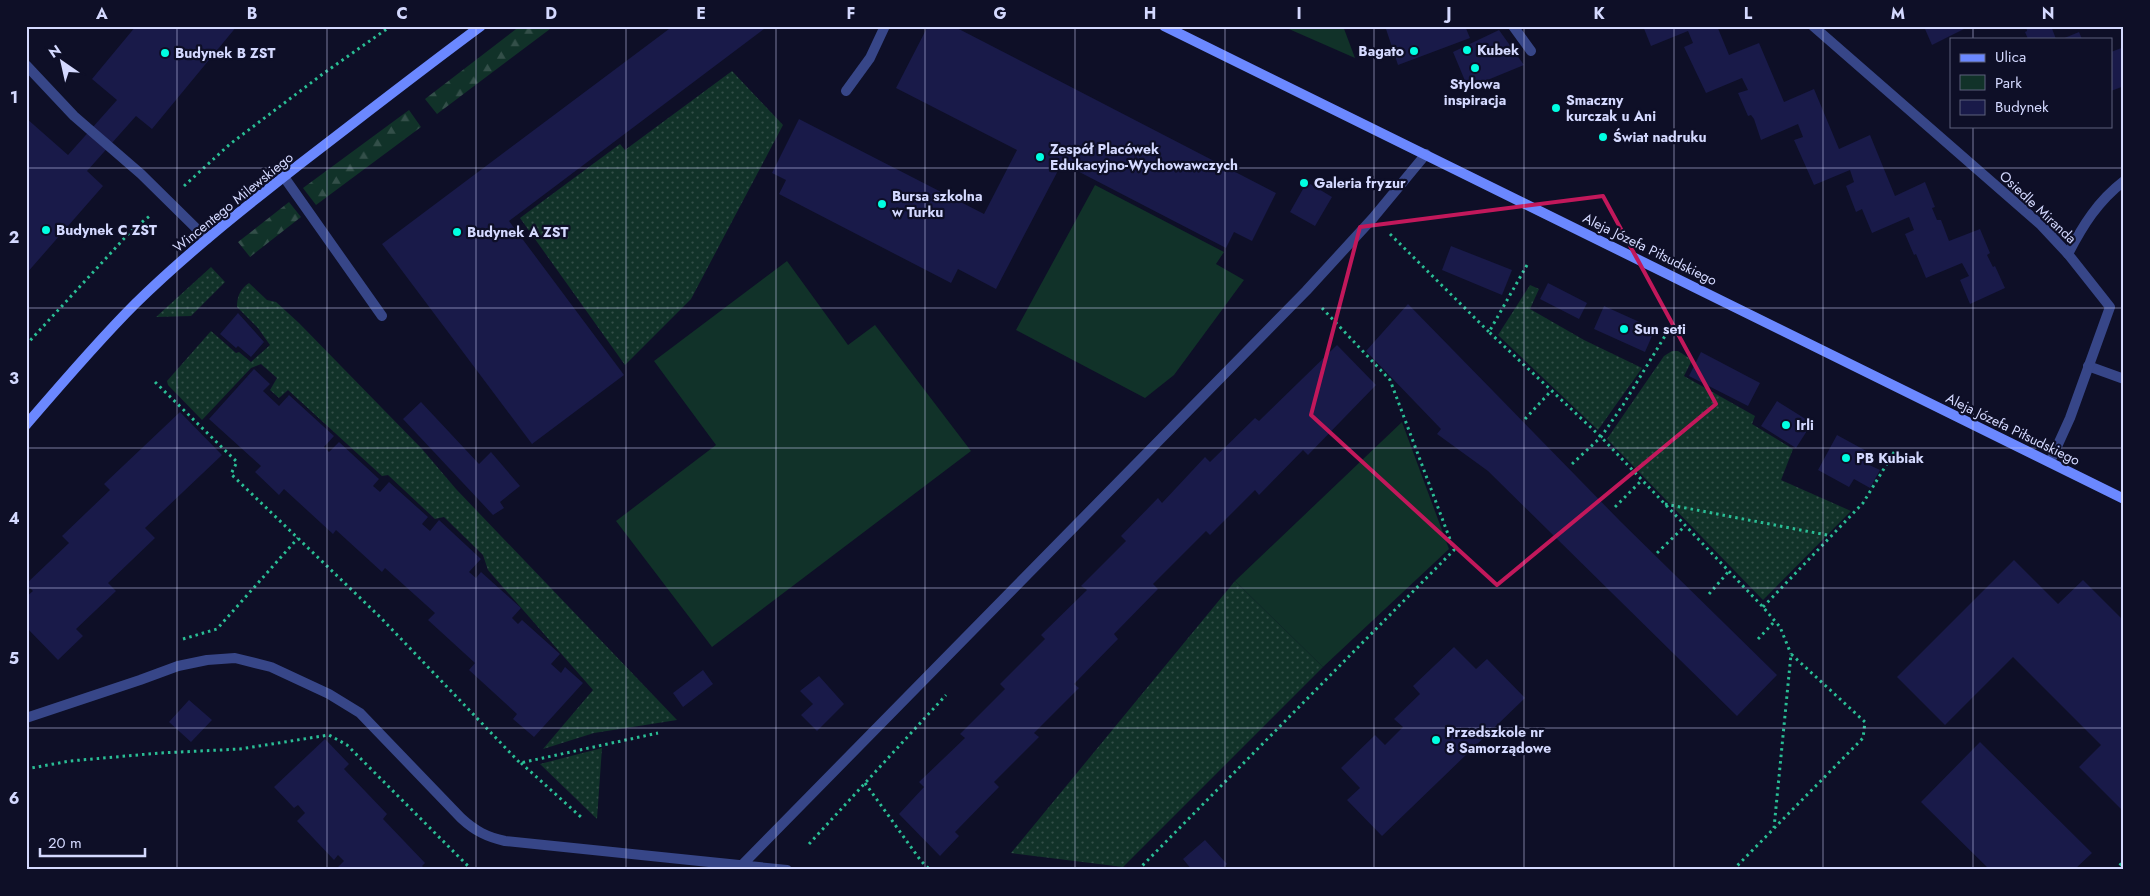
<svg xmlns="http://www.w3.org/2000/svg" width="2150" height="896" font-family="Jost,sans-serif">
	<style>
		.grass { fill: url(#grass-dots) }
		.forest { fill: url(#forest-firs) }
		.green { fill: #113229 }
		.building { fill: #191a49 }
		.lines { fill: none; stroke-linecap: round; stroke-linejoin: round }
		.path { stroke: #2abe95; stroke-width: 3; stroke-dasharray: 2.5 4; stroke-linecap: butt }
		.lane { stroke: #374688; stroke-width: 10 }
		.street { stroke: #374688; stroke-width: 10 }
		.secondary { stroke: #6b88ff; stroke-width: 10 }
		.marked { fill: none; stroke: #c2185b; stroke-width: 4; stroke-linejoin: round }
		.grid { fill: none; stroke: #d4d9ff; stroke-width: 1; stroke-opacity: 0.55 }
		.poi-dot { fill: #00ffe2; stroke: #0e0f27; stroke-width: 2 }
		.labels { text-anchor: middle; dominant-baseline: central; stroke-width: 4.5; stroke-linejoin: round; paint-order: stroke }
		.poi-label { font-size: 14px; font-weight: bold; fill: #d4d9ff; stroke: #0e0f27; text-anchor: start }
		.street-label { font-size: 14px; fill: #d4d9ff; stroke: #0e0f27 }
		.neatline { fill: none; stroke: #d4d9ff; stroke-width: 2 }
		.grid-label { font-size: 16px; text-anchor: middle; font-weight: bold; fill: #d4d9ff }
	</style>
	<defs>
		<pattern id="grass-dots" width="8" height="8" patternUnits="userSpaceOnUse" patternTransform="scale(1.25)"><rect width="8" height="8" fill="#113229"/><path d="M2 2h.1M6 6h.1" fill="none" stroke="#334f49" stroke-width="1.8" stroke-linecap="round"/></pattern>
		<pattern id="forest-firs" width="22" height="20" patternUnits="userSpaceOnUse" patternTransform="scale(1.25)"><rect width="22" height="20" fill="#113229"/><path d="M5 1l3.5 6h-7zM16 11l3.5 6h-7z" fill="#334f49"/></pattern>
	</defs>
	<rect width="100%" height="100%" fill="#0e0f27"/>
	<path class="grass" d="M732 71 783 125 691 299 625 365 520 218 620 144 625 150Z
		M211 267 225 282 191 316 156 317Z
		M249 283 267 300 276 302 299 323 422 449 456 489 677 720 594 733 543 749 593 690 488 570 483 555 444 517 435 519 388 475 382 476 288 390 279 398 270 390 277 378 261 364 251 368 202 420 168 385 167 381 211 331 236 353 239 352 251 362 270 345 258 328 237 307C237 297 240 289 249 283Z
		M1530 285 1539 289 1530 309 1584 340 1642 368 1598 430 1498 335Z
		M1672 351H1678L1692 360 1684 376 1755 416 1752 424 1793 449 1781 480 1851 511 1763 600 1607 439 1664 356Z
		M1235 581 1323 667 1123 867 1011 853Z
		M602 748 597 819 540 764Z"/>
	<path class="forest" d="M520 26H554L437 114 425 99Z
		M409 110 421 127 316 205 303 188Z
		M289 202 301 217 250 257 238 242Z"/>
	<path class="green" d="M1282 26H1343L1355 58Z
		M1095 185 1224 252 1216 264 1244 280 1174 375 1145 398 1016 330Z
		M787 261 848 345 875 325 971 451 712 647 616 521 716 445 654 361Z
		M1402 422 1449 549 1323 667 1235 581Z"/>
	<path class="building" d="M136 26H237L152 129 136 116 87 171 103 186 26 274V118L68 155 117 100 92 79Z
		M673 26H768L509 221 624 375 532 444 382 244Z
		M928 26H953L1276 193 1252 241 1234 232 1226 248 1062 163 996 289 958 269 951 283 779 194 786 180 772 173 799 119 984 214 1017 150 896 88Z
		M1385 26H1465L1470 38 1398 65Z
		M1643 26H1717L1729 55 1759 43 1784 102 1814 89 1839 149 1870 135 1895 196 1925 182 1935 207 1932 208 1937 220H1941L1949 241 1980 229 1990 253 1987 255 1993 267 1995 266 2005 288 1970 304 1960 280 1969 276 1962 263 1926 278 1916 254 1914 255 1905 234 1914 230 1909 217 1872 233 1862 209 1856 212 1846 186 1854 182 1850 170 1814 185 1794 140 1803 137 1798 124 1761 140 1754 119 1751 115 1748 116 1738 93 1748 90 1742 78 1706 93 1684 47 1693 43 1688 31 1651 46Z
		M1931 26H1970L1932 45 1925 29Z
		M2026 26H2051L2056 39H2028L2025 32 2027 31Z
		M1499 30 1524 65 1468 88 1453 52Z
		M2079 32 2082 39H2062Z
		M2124 47V86L2111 91V52Z
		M1307 182 1332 197 1315 226 1290 212Z
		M1451 246 1512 270 1502 295 1442 270Z
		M1548 283 1587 303 1579 319 1540 299Z
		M1408 304 1620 521 1777 675 1737 716 1488 471 1437 434 1441 429 1366 351Z
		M1604 306 1655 329 1645 352 1594 329Z
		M238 313 264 342 251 357 238 346 236 348 220 334Z
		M1337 345 1376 385 1308 455 1303 450 1259 495 1255 490 1210 535 1206 531 1153 584 1158 589 1114 634 1118 639 1074 684 1079 688 1034 733 1039 737 994 782 999 787 955 832 959 836 940 856 899 814 924 787 919 782 965 738 960 734 1005 689 1000 684 1045 639 1041 635 1087 590 1081 586 1126 541 1121 536 1158 498 1162 503 1205 457 1210 462 1255 418 1259 421Z
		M1701 352 1760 383 1748 406 1689 376Z
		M254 369 270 384 263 391 279 406 289 395 334 436 324 447 329 452 339 442 379 479 373 486 380 492 389 482 428 517 422 524 430 531 439 520 481 559 469 572 476 578 481 572 521 608 512 618 518 624 522 620 560 654 551 664 561 673 565 667 583 683 534 737 513 719 517 714 469 670 475 663 428 620 435 613 385 568 382 572 336 530 333 534 284 489 279 495 255 472 261 466 209 419Z
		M1777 401 1812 423 1796 448 1761 426Z
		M421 402 479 464 491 452 520 486 500 502 504 508 493 515 403 419Z
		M180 412 222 455 145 528 155 538 108 583 116 591 76 629 83 636 58 660 26 627V597L33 591 26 584 69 543 62 536 110 490 104 484Z
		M1837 435 1870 453 1865 463 1880 470 1870 488 1854 479 1849 487 1818 470Z
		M2014 560 2058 604 2083 580 2124 621V812L2079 767 2101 745 2013 657 1945 725 1897 677Z
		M1454 647 1476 669 1487 659 1525 698 1382 836 1347 800 1360 788 1341 768 1375 735 1385 745 1403 727 1394 719 1420 694 1413 686Z
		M703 670 713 684 683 707 673 693Z
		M819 676 844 704 817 731 801 715 813 704 800 691Z
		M189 700 212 720 191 742 169 722Z
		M325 739 349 764 344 769 387 814 383 819 425 863 422 866 426 870H339L337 868 344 861 338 855 334 860 297 821 305 813 298 805 294 808 274 787Z
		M1980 742 2092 853 2074 870H1990L1921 802Z
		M1205 840 1227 864 1221 870H1192L1183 859Z"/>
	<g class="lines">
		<path class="path" d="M184 186 230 144 324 73 391 26
			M1390 234 1489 332
			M1527 265 1489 332 1601 437 1763 607 1780 627 1791 654
			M26 345 132 230 151 215
			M155 382 237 462 231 474 381 618 520 763 658 733
			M1525 419 1551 391
			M1572 464 1601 437 1623 405 1668 331
			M1665 504 1832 536
			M1615 507 1642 480
			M1657 553 1685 526
			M1709 594 1729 571
			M1763 607 1863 503 1896 449
			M183 639 217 629 298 538
			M1758 639 1775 621
			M521 763 582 818
			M26 769 70 761 160 753 240 749 329 735 347 745 472 870
			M865 783 921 861 929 869 938 870
			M809 844 946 695
			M1138 870 1454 550 1390 380 1322 308
			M1733 870 1863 738 1865 722 1791 654 1774 828
			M2115 870 2124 861"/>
		<path class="lane" d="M26 65 74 116 141 174 207 239
			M846 91 870 58 885 26
			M284 177 382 316
			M2068 254C2083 225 2098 201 2124 181
			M2088 366 2124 379"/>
		<path class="street" d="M1513 26 1531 51
			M1813 26 2041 225 2068 254 2110 307 2070 418 2050 462
			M26 718 140 680 178 666 207 660 235 658 271 667 329 694 360 713 461 818C475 831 487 837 505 841L787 870
			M742 865 1306 291 1373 218 1426 154"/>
		<path class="secondary" d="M1164 26 2124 499
			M26 425C62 383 97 342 135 304 187 253 244 208 300 164 360 118 420 71 481 26"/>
	</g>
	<path class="marked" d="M1603 196 1716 404 1497 585 1311 415 1360 227Z"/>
	<path class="grid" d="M177 26V870M327 26V870M476 26V870M626 26V870M776 26V870M925 26V870M1075 26V870M1225 26V870M1374 26V870M1524 26V870M1674 26V870M1823 26V870M1973 26V39M1973 126V870M26 168H2124M26 308H2124M26 448H2124M26 588H2124M26 728H2124"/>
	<g class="poi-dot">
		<circle cx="1467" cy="50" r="5"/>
		<circle cx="1414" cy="51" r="5"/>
		<circle cx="165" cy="53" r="5"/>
		<circle cx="1475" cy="68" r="5"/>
		<circle cx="1556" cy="108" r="5"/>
		<circle cx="1603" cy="137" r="5"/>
		<circle cx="1040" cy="157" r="5"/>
		<circle cx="1304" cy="183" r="5"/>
		<circle cx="882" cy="204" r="5"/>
		<circle cx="46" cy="230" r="5"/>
		<circle cx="457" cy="232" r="5"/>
		<circle cx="1624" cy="329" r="5"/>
		<circle cx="1786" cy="425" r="5"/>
		<circle cx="1846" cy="458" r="5"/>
		<circle cx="1436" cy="740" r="5"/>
	</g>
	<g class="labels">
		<g class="poi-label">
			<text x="1477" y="50">Kubek</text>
			<text x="1404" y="51" text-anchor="end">Bagato</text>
			<text x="175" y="53">Budynek B ZST</text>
			<text x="1475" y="84" text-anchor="middle">Stylowa<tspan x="1475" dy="16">inspiracja</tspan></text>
			<text x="1566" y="100">Smaczny<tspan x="1566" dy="16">kurczak u Ani</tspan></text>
			<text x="1613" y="137">Świat nadruku</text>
			<text x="1050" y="149">Zespół Placówek<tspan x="1050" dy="16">Edukacyjno-Wychowawczych</tspan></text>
			<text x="1314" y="183">Galeria fryzur</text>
			<text x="892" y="196">Bursa szkolna<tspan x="892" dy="16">w Turku</tspan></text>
			<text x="56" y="230">Budynek C ZST</text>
			<text x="467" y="232">Budynek A ZST</text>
			<text x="1634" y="329">Sun seti</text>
			<text x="1796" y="425">Irli</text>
			<text x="1856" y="458">PB Kubiak</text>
			<text x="1446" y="732">Przedszkole nr<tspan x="1446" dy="16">8 Samorządowe</tspan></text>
		</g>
		<g class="street-label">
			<text transform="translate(233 202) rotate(-39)">Wincentego Milewskiego</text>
			<text transform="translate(2038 207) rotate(43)">Osiedle Miranda</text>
			<text transform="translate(1650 249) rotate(26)">Aleja Józefa Piłsudskiego</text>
			<text transform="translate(2013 429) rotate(26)">Aleja Józefa Piłsudskiego</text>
		</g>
	</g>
	<rect width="2150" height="896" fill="none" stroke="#0e0f27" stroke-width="55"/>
	<rect x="1950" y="38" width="162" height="90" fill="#0e0f27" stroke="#5d607d"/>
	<rect x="1960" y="54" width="25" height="8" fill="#6b88ff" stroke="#5d607d"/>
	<text x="1995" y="62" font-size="15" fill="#d4d9ff">Ulica</text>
	<rect x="1960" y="75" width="25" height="15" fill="#113229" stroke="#5d607d"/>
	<text x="1995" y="88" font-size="15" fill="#d4d9ff">Park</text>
	<rect x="1960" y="100" width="25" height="15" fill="#191a49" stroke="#5d607d"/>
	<text x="1995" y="112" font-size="15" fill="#d4d9ff">Budynek</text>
	<g transform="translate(62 62) rotate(326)" stroke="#0e0f27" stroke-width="4" paint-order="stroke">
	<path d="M0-4L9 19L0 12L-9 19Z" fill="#d4d9ff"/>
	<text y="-8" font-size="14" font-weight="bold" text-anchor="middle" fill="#d4d9ff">N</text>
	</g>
	<path d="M40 848v8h105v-8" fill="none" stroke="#d4d9ff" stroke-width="2.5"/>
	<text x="48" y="848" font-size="15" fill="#d4d9ff" stroke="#0e0f27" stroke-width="4" paint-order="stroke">20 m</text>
	<rect x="28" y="28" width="2094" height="840" class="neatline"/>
	<g class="grid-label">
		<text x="102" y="19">A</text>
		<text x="252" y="19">B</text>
		<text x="402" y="19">C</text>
		<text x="551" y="19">D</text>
		<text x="701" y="19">E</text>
		<text x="851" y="19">F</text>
		<text x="1000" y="19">G</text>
		<text x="1150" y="19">H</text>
		<text x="1299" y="19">I</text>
		<text x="1449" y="19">J</text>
		<text x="1599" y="19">K</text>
		<text x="1748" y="19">L</text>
		<text x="1898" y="19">M</text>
		<text x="2048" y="19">N</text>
		<text x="14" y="103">1</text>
		<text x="14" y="243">2</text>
		<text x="14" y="384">3</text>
		<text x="14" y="524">4</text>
		<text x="14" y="664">5</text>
		<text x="14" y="804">6</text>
	</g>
</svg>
